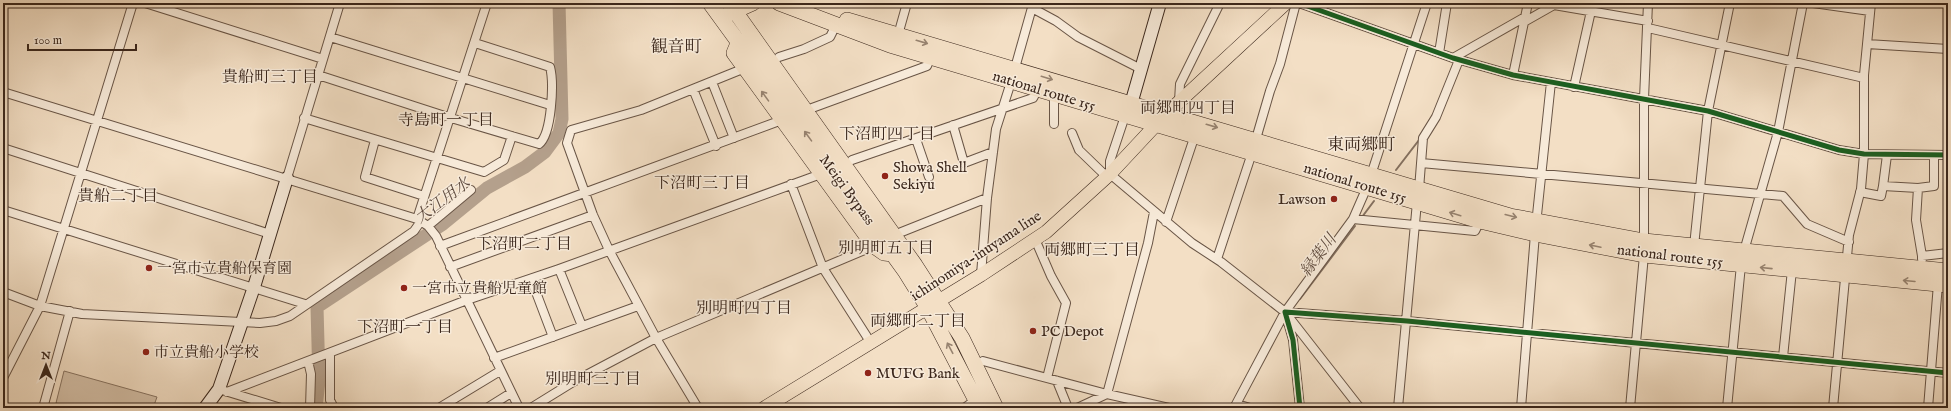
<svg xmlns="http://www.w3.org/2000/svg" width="1951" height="411" font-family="'IM FELL English','Noto Serif JP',serif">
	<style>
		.green { fill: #d4c0a8; stroke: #887462 }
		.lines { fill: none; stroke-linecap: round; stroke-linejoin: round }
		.stream { stroke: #84705f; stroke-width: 2 }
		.river { stroke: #b4a08c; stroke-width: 13 }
		.street-casing { stroke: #695546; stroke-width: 10 }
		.secondary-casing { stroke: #3b271c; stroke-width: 14 }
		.primary-casing { stroke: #3b271c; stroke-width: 14 }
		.highway-casing { stroke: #3b271c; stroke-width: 16 }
		.street { stroke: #f7ead9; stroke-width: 8 }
		.secondary { stroke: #f7ead9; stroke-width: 12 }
		.primary { stroke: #f3dfc5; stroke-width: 13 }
		.highway { stroke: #f3dfc5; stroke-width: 15 }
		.cycleway-casing { stroke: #f7ead9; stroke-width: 8 }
		.cycleway { stroke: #1b5e20; stroke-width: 5 }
		.oneway { stroke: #978370 }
		.poi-dot { fill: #8f2418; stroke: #f7ead9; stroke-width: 1.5 }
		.labels { text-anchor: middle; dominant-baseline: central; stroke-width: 3; stroke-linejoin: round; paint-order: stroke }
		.street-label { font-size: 15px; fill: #3b271c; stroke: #f7ead9 }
		.poi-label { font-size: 15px; fill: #3b271c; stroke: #f7ead9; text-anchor: start }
		.neighbourhood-label { font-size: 16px; fill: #3b271c; stroke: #f7ead9 }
		.water-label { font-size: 16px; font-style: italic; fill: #5f4b3e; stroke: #f7ead9 }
		.quarter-label { font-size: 17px; fill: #3b271c; stroke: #f7ead9 }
	</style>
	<rect width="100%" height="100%" fill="#f3dfc5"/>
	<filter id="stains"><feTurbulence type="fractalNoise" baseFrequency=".005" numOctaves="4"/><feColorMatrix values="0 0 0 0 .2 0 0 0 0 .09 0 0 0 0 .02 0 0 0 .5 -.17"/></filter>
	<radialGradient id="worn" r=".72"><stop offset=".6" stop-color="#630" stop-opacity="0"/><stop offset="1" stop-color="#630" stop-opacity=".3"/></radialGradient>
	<path class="green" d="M64 371 157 397 153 408H74L56 403Z"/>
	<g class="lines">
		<path class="stream" d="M1396 170 1419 140
			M1362 217 1374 201
			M1300 299 1355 226"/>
		<path class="river" d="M316 408 319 381 317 307 443 224 487 188 525 167 545 152 559 133 562 119 559 3"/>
		<g class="street-casing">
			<path id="street" d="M145 3 323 59
				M1299 3 1453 58 1513 75 1708 111 1839 150 1864 154 1948 155
				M1813 3 1870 11
				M1032 8 1056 21 1078 37 1141 69
				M1524 22 1554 5 1648 21
				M1648 28 1864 78
				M898 35 907 3
				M330 37 550 105
				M1867 44 1948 49
				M1439 53 1447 3
				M779 57 804 49 830 37 836 25
				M1453 58 1525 17
				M1015 68 1033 4
				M318 75 451 118 539 144C552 134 554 82 550 67L475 43
				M1513 75 1528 3
				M712 82 734 138
				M1574 87 1591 11
				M693 89 716 146
				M3 92 417 219 428 226 436 236 519 408
				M1179 101 1180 84 1220 3
				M812 108 927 66 931 57
				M1125 116 1110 161V174L1192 243 1221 262 1285 312 1360 408
				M304 118 484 172 504 160 512 136
				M1054 124V94
				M953 125 964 163 993 152
				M1072 133 1079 150 1107 177
				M916 139 929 177
				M1256 139 1270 91 1280 64 1296 3
				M375 140 365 177 424 196
				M3 148 270 234
				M1887 155 1883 186 1918 188 1934 186V155
				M852 160 1033 98 1038 89
				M1421 163 1783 196 1807 224 1849 242
				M1371 175 1427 3
				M287 178 340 3
				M791 184 823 268 871 343
				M1918 188 1916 220 1922 256
				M1419 189 1423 138 1436 117 1459 60
				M1860 192 1881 196 1883 186
				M3 210 305 304
				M417 219 487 3
				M1353 219 1475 231 1480 221
				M1166 222 1195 135
				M428 226 471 190
				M894 235 987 198
				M1035 239 1051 276 1066 303 1047 378
				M1644 241V99L1648 3
				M440 246 782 120
				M1694 246 1708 111 1730 3
				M1744 251 1778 132 1803 3
				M1217 259 1252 153
				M1922 259V256L1948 253
				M450 267 593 215
				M559 269 582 326
				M981 275 987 198 996 129 1011 82
				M531 279 553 337
				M3 292 40 306 82 314 260 323 276 321 290 316 414 231 421 221
				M330 353V400L334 408
				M1783 357 1792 270
				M494 358 638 306
				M308 361 311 374 310 408
				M983 361 1107 394 1169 408
				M3 378 40 306 133 3
				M1057 381 1068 408
				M225 391 281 408
				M227 392 467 300 559 269 821 174
				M1237 404 1250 408
				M43 408 70 311
				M439 408 500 371
				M487 408 511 393
				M531 408 573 382 656 338 874 246
				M698 408 656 338 609 250 593 215 567 143 571 130 641 110 745 68
				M964 408 977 399
				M1077 408 1107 394 1148 243 1154 212
				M1234 408 1285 312 1353 219 1367 187
				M1300 408 1293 340 1285 312 1407 321 1948 373
				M1398 408 1417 202
				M1521 408 1535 234 1551 82
				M1630 408 1644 255
				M1727 408 1741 265
				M1833 408 1849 235 1861 189 1864 154V75L1871 3
				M1928 408 1938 284"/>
		</g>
		<g class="secondary-casing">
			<path id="secondary" d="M1131 104 1160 3
				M205 408 219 389 254 287 287 178"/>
		</g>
		<g class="primary-casing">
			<path id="primary" d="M764 408 981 275 1046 232 1110 174 1166 114 1286 3"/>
		</g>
		<g class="highway-casing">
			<path id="highway" d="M710 3 905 271 928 308 980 408
				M729 3 915 265 962 338 996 408
				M779 3 890 45 1480 221 1535 234 1644 255 1948 285
				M726 15 753 3
				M847 20 1510 216 1644 241 1948 271
				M739 41 734 53 745 68 874 246 884 253 893 254"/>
		</g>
		<use href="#street" class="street"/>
		<use href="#secondary" class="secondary"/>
		<use href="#primary" class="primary"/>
		<use href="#highway" class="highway"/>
		<g class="cycleway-casing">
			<path id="cycleway" d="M1299 3 1453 58 1513 75 1708 111 1839 150 1864 154 1948 155
				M1300 408 1293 340 1285 312 1407 321 1948 373"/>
		</g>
		<use href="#cycleway" class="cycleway"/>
	</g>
	<defs><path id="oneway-shaft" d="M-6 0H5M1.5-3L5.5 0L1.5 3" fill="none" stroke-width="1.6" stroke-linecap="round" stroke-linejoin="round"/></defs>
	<g class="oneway">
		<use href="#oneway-shaft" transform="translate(922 42) rotate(16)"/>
		<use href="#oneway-shaft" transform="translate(1047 78) rotate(17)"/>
		<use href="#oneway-shaft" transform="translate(765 96) rotate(-126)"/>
		<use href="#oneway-shaft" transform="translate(1212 126) rotate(16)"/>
		<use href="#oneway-shaft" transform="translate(808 136) rotate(-126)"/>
		<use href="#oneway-shaft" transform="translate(1455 214) rotate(-163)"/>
		<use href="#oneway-shaft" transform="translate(1511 216) rotate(14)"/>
		<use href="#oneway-shaft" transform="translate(1595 246) rotate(-168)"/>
		<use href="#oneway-shaft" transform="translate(1766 268) rotate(-174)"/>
		<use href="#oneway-shaft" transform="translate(1909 281) rotate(-175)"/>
		<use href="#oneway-shaft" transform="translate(950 348) rotate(-118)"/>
	</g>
	<g class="poi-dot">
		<circle cx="885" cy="176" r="4"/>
		<circle cx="1334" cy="199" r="4"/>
		<circle cx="149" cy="268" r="4"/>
		<circle cx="404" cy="288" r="4"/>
		<circle cx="1033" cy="331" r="4"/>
		<circle cx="146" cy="352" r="4"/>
		<circle cx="868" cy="373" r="4"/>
	</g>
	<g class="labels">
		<g class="street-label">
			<text transform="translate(1044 91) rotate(17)">national route 155</text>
			<text transform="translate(1355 183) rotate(17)">national route 155</text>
			<text transform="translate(847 190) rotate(54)">Meigi Bypass</text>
			<text transform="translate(976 256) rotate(-33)">ichinomiya-inuyama line</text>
			<text transform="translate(1670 256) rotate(7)">national route 155</text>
		</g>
		<g class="poi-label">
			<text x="893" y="167">Showa Shell<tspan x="893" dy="17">Sekiyu</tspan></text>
			<text x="1326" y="199" text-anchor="end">Lawson</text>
			<text x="157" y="268">一宮市立貴船保育園</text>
			<text x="412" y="288">一宮市立貴船児童館</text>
			<text x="1041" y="331">PC Depot</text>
			<text x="154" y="352">市立貴船小学校</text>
			<text x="876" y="373">MUFG Bank</text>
		</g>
		<g class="neighbourhood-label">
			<text x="270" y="78">貴船町三丁目</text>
			<text x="1188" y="109">両郷町四丁目</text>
			<text x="446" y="121">寺島町一丁目</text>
			<text x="887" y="135">下沼町四丁目</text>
			<text x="702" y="184">下沼町三丁目</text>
			<text x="118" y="197">貴船二丁目</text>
			<text x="524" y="245">下沼町二丁目</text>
			<text x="886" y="249">別明町五丁目</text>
			<text x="1092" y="251">両郷町三丁目</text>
			<text x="744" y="309">別明町四丁目</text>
			<text x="918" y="322">両郷町二丁目</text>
			<text x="405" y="328">下沼町一丁目</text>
			<text x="593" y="380">別明町三丁目</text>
		</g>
		<g class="water-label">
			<text transform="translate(443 201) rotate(-37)">大江用水</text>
			<text transform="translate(1319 256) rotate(-53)">縁葉川</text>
		</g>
		<g class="quarter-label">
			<text x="676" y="47">観音町</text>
			<text x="1361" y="145">東両郷町</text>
		</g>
	</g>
	<rect width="1951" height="411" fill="none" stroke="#f3dfc5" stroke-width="16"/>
	<rect x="4" y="4" width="1943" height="403" fill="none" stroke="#3b271c" stroke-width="2"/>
	<rect x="8" y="8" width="1935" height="395" fill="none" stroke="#3b271c"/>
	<g transform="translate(46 365)" stroke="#f7ead9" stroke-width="3" paint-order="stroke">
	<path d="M0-3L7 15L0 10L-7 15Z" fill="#3b271c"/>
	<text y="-6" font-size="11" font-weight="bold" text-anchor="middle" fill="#3b271c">N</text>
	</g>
	<path d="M28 44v6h108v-6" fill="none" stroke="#3b271c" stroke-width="2"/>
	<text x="34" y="44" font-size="12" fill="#3b271c" stroke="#f7ead9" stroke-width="3" paint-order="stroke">100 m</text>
	<rect width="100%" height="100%" filter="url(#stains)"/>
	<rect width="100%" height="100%" fill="url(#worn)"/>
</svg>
